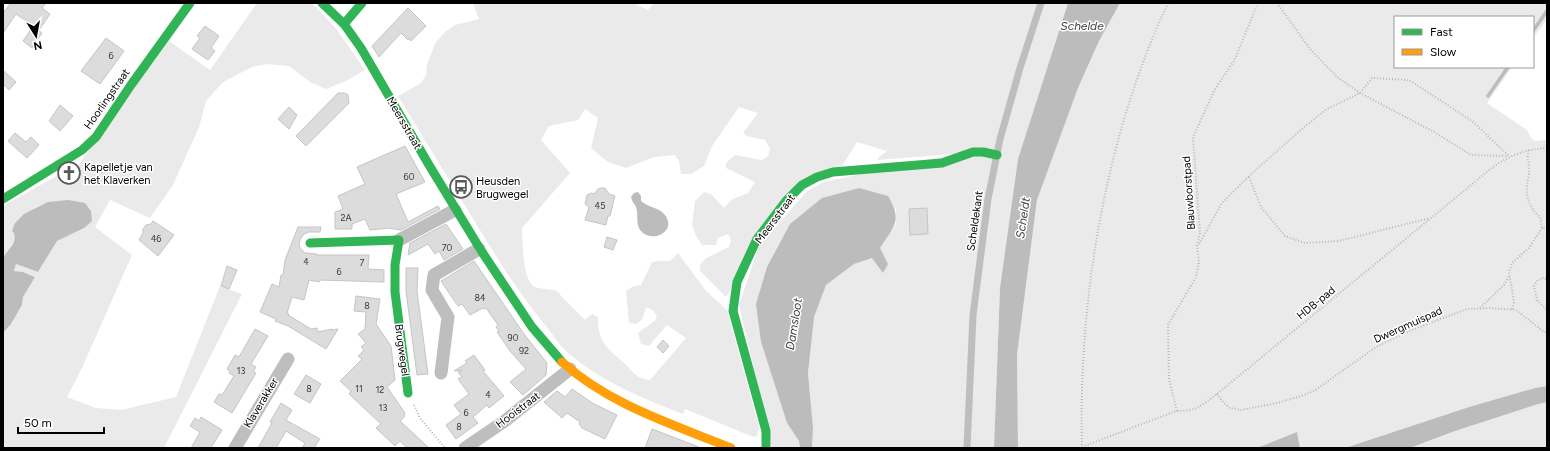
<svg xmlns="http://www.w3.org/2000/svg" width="1550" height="451" font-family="Figtree,sans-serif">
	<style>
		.green { fill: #eaeaea }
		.water { fill: #bcbcbc }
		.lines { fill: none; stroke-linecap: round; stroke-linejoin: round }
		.stream { stroke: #bcbcbc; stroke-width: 3.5 }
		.building { fill: #dcdcdc; stroke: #c5c5c5 }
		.path { stroke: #b8b8b8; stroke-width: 2; stroke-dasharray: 1 2; stroke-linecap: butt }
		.lane { stroke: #bebebe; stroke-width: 7 }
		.street { stroke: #bebebe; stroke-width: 13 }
		.fast { stroke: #30b455; stroke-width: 9 }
		.slow { stroke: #ff9f0a; stroke-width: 9 }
		.labels { text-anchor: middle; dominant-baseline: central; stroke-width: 3; stroke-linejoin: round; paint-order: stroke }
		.number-label { font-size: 9px; fill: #373737 }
		.street-label { font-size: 11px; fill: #000; stroke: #fff }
		.poi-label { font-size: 11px; fill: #000; stroke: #fff; text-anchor: start }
		.water-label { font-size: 12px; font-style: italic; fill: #404040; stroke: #fff }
	</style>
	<rect width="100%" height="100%" fill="#fff"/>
	<path class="green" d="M257 3H311L319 10 337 30 365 70 346 81 326 89 310 82 289 66 267 64 252 67 223 82 206 101 199 127 173 185 150 218 110 200 95 227 132 255 81 370 67 397 96 408 121 410 176 397 220 286 242 294 164 448H3V333L11 324 22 305 23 297 35 277 23 272 14 271 16 264 38 272 57 241 84 228 14 233C17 245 8 248 3 258V206L67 170 64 176V178L67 180 71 179 84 157 169 41 210 70Z
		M473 3H633L648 10 654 3H1068L1018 159 1000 288 994 448H812L813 428 808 373 813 317 826 285 854 264 872 258 880 248 896 224V208L761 342 787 423 799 441 800 448H772L739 305 759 246 807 191 824 182 954 154 877 160 880 156 887 151 857 142 842 166 799 181 726 297 700 271V265L706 258 729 247 731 240 728 234 718 238 716 245H702L696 236 692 225 695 201 704 192 711 194 724 208 731 200 748 193 755 182 726 168V163L735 155 762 160 768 156 770 149 765 140 747 136 743 133 758 113 739 107 712 146 704 166 691 174H681L679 161 675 155 654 157 626 168 608 162 591 148 598 118 585 109 578 120 549 126 541 140 570 173 522 228C523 243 522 276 533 286 536 289 552 289 557 291L563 298 585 320 592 314 598 317C597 340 606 348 622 361 635 372 632 377 650 380L686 338 667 325 649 346 641 344 638 333C644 327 654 324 657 317L654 311 646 307 642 320 636 324 629 323 626 291 632 287 641 285 652 262 659 261H670L678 253 706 291 727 310 759 427 757 436 755 437 746 434 685 409 683 414C646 400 603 382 573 357 563 350 556 339 549 330 530 307 513 283 498 259 464 205 431 150 398 96L421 83 426 75 427 64 436 42 445 32 455 25 479 19Z
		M1120 3H1547V19L1533 38V17H1395V67H1512L1487 103 1527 130 1531 138 1535 141 1547 140V386L1535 388 1469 407 1345 448H1300L1297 432 1257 448H1018L1017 355 1037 200 1078 88 1099 41Z
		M1547 402V448H1410L1455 431 1535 405Z"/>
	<path class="water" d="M1068 3H1120L1099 41 1078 88 1037 200 1017 355 1018 448H994L1000 288 1018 159Z
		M859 188 888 196C903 221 894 226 880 248L888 264 883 273 872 258 854 264 826 285 814 317 808 373 813 428 812 448H800L799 441 787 423 761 342 756 304 767 267 790 224 822 198Z
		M638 192 641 196V201C649 208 659 207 665 215 677 231 653 243 642 232 634 224 640 214 635 205 633 202 632 201 631 197L634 193Z
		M68 200 85 203 91 211 92 221 84 228 57 241 38 272 16 264 14 271 23 272 35 277 23 297 22 305 11 324 3 333V258C8 248 17 245 14 233L12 231 15 223 24 214 48 202Z
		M1547 386V402L1535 405 1455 431 1410 448H1345L1469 407 1535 388Z
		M1297 432 1300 448H1257Z"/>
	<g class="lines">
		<path class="stream" d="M1533 31 1547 11
			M1488 96 1508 67"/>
	</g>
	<path class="building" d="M11 3H46L42 8 50 14 39 30 16 14 3 33V13Z
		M408 8 426 26 411 41 409 38 408 40 401 33 379 57 372 46Z
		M33 26 42 33 32 48 23 41Z
		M205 26 219 36 211 48 215 51 208 60 192 49 200 38 197 36Z
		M106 38 124 51 100 84 81 71Z
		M3 70 16 82 9 90 3 84Z
		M338 93H345L348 95 349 103 306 146 296 136Z
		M60 105 73 116 60 131 49 121Z
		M289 107 297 115 289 129 278 119Z
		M15 133 26 142 31 137 39 145 27 158 8 141Z
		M405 146 425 182 396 194 408 222 438 206 440 209 401 230 389 228 370 230 365 219 352 224V229H335V212L343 209 338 196 365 184 357 167Z
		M601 188H605L609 194 615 196 610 216H608L606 225 585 220 589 207 585 204 587 195 591 193 594 194 598 189Z
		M927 208 928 234 910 235 909 209Z
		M153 221 174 235 158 256 139 240 143 233V229L146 225 151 224Z
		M446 224 463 249 444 260 439 251 435 254 428 244 408 255 410 243Z
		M298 227H321L320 232H309L304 234 301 238 299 243 300 248 305 253 317 254V255H369L368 269 384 270V282L320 280 319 282 309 280 304 300 292 297 287 313 289 314 288 315 311 329 317 328 318 332 332 329V330L338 329 326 349 288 326 275 321 276 319 260 312 272 284 279 287 281 275H283L285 260Z
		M607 237 617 240 613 250 604 247Z
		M474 261 524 334 547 363 546 375 523 395 510 382 526 369 510 351 497 332 499 331 496 327 498 325 486 308 484 309 483 308 470 315 462 304 458 306 441 281Z
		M227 266 237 270 229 289 221 286Z
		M406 268H418L417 291 428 374 417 375 406 291Z
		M356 296 380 299 376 324 391 346 395 380 387 387 405 413 404 414 405 416 400 421 429 448H407L400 441 395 446 376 428 381 424 349 394 351 391 340 381 362 359 358 356 364 350 361 347 366 343 358 334 365 329 366 312 354 311Z
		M255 329 268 336 251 364 256 367 253 372 256 373 232 413 214 402 219 394 222 395 234 376 229 373 230 371 227 369 235 355 239 357Z
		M663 340 669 346 663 353 657 347Z
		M474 355 485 370 483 371 504 396 489 408 487 405 473 417 478 423 456 439 446 425 461 414 454 405 469 394 458 379 462 377 458 372 462 370 454 371 467 363 465 361Z
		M306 375 321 384 310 403 294 394Z
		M572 389 594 404 617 415 605 439 582 428 579 424 580 422 567 413 562 418 544 402 557 391 565 397Z
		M281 403 292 410 286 420 320 439 314 448H302L305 443 286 431 276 448H258L272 423 270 422Z
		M201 417 222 430 211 448H191L200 432 190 426 195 418 199 421Z
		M652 429 699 447V448H645Z"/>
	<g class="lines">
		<path class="path" d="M1277 3 1310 49 1337 77 1360 93 1434 132 1471 155 1508 156
			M1529 150C1526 162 1529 159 1529 168 1530 174 1527 181 1527 187 1526 198 1531 210 1540 217L1542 228 1547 229
			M1249 177 1261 207 1285 236 1305 243 1339 241 1430 218
			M1199 244 1222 203 1249 176 1304 127 1327 109 1360 93 1372 78 1409 80 1472 121 1509 156
			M1546 279 1543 278 1537 281 1534 286 1537 300 1547 310
			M1480 308 1504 285 1509 276
			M1512 309 1514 302 1509 272 1512 263 1529 248 1542 228
			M1217 394 1224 403 1230 408 1241 410 1277 403 1301 396 1314 391 1376 347 1414 329 1467 309 1490 308 1516 310 1544 332H1547
			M414 405 420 418 445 448
			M1177 411 1169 379 1168 325 1196 277 1199 262 1197 246 1200 233 1193 137 1215 89 1234 61 1258 3
			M1082 447 1176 411C1198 411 1200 406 1217 394L1493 167C1510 155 1527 149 1547 148
			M1082 448C1078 300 1105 137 1168 3"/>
		<path class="lane" d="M967 448 973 315 988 199 1000 139 1020 68 1041 3"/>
		<path class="street" d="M399 240 455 210
			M441 373 448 317 432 290 434 275 479 249
			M235 448 288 359
			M465 448 506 420 570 369"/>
		<path class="fast" d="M322 3 344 24 361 48 429 165 482 252 532 327 562 362
			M344 24 362 3
			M3 199 82 150 96 137 131 85 190 3
			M310 243 399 240 395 265V292L408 393
			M766 448V431L733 311 737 282 757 239 786 201 802 185 817 177 833 172 942 163 973 152H983L997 155"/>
		<path class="slow" d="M562 362C610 405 672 424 731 448"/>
	</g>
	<defs>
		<g id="church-ring" transform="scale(1.15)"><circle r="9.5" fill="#fff" stroke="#595959" stroke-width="1.5"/><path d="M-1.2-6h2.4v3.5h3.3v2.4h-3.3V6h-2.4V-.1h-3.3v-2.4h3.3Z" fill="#595959"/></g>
		<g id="bus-ring" transform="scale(1.15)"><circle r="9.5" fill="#fff" stroke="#595959" stroke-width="1.5"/><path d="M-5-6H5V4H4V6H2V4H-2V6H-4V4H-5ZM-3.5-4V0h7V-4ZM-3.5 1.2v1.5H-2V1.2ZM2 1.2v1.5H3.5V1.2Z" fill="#595959"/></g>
	</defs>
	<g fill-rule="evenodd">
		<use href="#church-ring" x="69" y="173"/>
		<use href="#bus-ring" x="461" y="187"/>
	</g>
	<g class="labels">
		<g class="number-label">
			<text x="111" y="55">6</text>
			<text x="409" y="176">60</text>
			<text x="600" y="205">45</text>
			<text x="346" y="217">2A</text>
			<text x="156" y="238">46</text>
			<text x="447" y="247">70</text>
			<text x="306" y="261">4</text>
			<text x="362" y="262">7</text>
			<text x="339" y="271">6</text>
			<text x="480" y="297">84</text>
			<text x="367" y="305">8</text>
			<text x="513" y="337">90</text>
			<text x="524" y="350">92</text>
			<text x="241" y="370">13</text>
			<text x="309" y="388">8</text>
			<text x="359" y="388">11</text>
			<text x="380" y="389">12</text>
			<text x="488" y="394">4</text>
			<text x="383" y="407">13</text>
			<text x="466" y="412">6</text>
			<text x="459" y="426">8</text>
		</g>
		<g class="street-label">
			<text transform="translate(107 99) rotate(-55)">Hoorlingstraat</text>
			<text transform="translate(404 123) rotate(60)">Meersstraat</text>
			<text transform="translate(1189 193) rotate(-94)">Blauwborstpad</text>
			<text transform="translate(775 219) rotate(-53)">Meersstraat</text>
			<text transform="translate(975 221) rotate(-82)">Scheldekant</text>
			<text transform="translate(1316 303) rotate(-39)">HDB-pad</text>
			<text transform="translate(1408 325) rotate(-24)">Dwergmuispad</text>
			<text transform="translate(402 350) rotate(82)">Brugwegel</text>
			<text transform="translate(261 403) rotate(-59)">Klaverakker</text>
			<text transform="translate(518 410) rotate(-37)">Hooistraat</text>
		</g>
		<g class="poi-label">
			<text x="84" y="167">Kapelletje van<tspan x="84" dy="13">het Klaverken</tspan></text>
			<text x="476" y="181">Heusden<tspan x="476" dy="13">Brugwegel</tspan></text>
		</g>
		<g class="water-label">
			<text x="1082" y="26">Schelde</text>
			<text transform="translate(1023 218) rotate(-82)">Scheldt</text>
			<text transform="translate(794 324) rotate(-81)">Damsloot</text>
		</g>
	</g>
	<rect width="1550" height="451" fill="none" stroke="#000000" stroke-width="8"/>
	<rect x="1394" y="16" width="140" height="52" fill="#ffffff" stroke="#999999"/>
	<rect x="1402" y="29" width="20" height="6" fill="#30b455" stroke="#999999"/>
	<text x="1430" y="36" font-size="12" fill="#000000">Fast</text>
	<rect x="1402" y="49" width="20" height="6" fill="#ff9f0a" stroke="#999999"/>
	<text x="1430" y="56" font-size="12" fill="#000000">Slow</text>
	<g transform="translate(36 36) rotate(169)" stroke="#ffffff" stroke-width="3" paint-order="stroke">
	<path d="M0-3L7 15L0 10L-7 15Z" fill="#000000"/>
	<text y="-6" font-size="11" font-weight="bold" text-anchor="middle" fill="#000000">N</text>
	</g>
	<path d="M18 427v6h86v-6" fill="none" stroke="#000000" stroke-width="2"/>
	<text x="24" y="427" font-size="12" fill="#000000" stroke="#ffffff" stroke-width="3" paint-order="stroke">50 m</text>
</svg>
